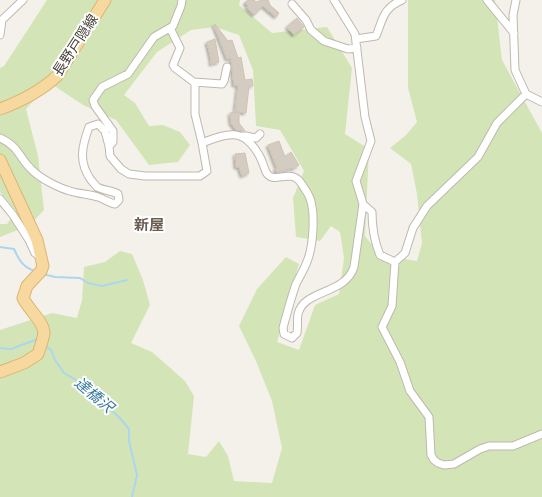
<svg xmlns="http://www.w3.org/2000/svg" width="542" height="497" font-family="'DejaVu Sans','Noto Sans JP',sans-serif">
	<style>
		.green { fill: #d3e5b7 }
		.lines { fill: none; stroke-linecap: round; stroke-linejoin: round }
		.stream { stroke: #acd6ec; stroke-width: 2 }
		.building { fill: #d5ccc1; stroke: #cfc3b4; filter: url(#shadow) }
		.street-casing { stroke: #bfb8ae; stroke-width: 9 }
		.primary-casing { stroke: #dcb571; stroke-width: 13 }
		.street { stroke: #fff; stroke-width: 7 }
		.primary { stroke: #f7d9a0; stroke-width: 11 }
		.labels { text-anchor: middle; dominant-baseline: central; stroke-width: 4; stroke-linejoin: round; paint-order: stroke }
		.street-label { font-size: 14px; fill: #484139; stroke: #fff }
		.neighbourhood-label { font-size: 15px; font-weight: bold; fill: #6a5e51; stroke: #fff }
		.water-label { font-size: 15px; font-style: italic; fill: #35789d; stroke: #fff }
	</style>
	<defs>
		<filter id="shadow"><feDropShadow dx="-2" dy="2" stdDeviation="1" flood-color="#0004"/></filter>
	</defs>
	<rect width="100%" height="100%" fill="#f4f1eb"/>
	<path class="green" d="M47 0H240L239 5 272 33 327 27 352 68 345 134 369 149 365 236 380 255 417 261 422 243 417 194 411 164 390 148 406 135 417 122 408 88V0H495L502 60 542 133V497H0V330L52 313 77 318 82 300 84 267 105 262 120 251 132 254 143 280 150 305 131 343 152 352 185 381 194 396 188 454 206 457 219 441 228 456 234 481 272 483 282 448 272 401 256 361 239 326 257 289 286 257 299 264 277 342 299 350 315 305 339 294 344 258 340 232 331 226 320 241 296 237 293 198 304 171 280 130 256 126 253 70 239 35 215 27 191 30 157 52 124 95 135 103 149 126 163 125 180 132 190 145 178 162 149 165 116 120 83 105 50 83 26 109 38 156 44 210 30 225 0 237V224H7L16 211 0 192V68L4 66Z"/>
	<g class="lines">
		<path class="stream" d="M0 247 14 249C18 258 22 266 32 270
			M43 274 55 277 80 278 88 283 102 286 127 280
			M45 345 51 350 55 360 64 373 88 387 104 404 119 417 129 429V441L137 475 132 497
			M0 348 11 349 35 340 37 341"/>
	</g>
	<path class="building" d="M248 0H254L256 2 262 0H268L270 5 279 13 276 17 263 6 254 15 247 8 248 6 245 3Z
		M297 18 304 27 294 35 287 27Z
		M215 24 228 41 232 40 238 58 241 57 245 80 252 79 253 86H249L246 113 239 112V123L245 131 236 130 231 123 230 113 238 112H235L238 85H234L231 58 227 59 214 25Z
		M215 39 219 62 211 64V59L207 42Z
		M279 141 285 157 291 152 299 165 293 169 292 168 277 172 275 169 277 168 268 145Z
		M245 153 249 173 242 176 239 167H236L235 154Z"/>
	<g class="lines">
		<g class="street-casing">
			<path id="street" d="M487 0 514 33
				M516 0 513 15 515 70 526 94 542 102
				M292 4 306 20 311 30 324 41 348 49 357 48
				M170 28 180 48 173 65 175 68 195 83V114L202 143
				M0 35 2 20 23 0
				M356 39 376 36C383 19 383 8 402 0
				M194 82 222 84 224 81 227 67
				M243 136H246L256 138 260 134
				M0 138C20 147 18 157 32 170 41 179 59 188 70 191 79 194 89 194 98 197 104 199 109 203 115 204L119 200 118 194C111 190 104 191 97 187 95 185 93 182 91 180 78 162 82 146 89 127L98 124 105 131 109 146 110 156 121 169 129 174 145 176H200L207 171 202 143C228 133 243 127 259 155 262 160 264 167 266 172 273 186 290 167 301 183 304 188 310 195 311 202 315 216 313 245 308 259 305 268 300 276 296 284 291 298 287 313 283 328L284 334 292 338 297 333C298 327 297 320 298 314 304 289 345 295 354 267L363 204 356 181 371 141 365 117 355 34 334 0
				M109 146 113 142V131L95 106 93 100 102 87 128 74 154 37 173 26 181 6 182 0
				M0 199 13 215 29 240 35 253 39 256
				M363 204 372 212C372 227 374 241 380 255L395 262
				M395 262 392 306 382 327 400 362 410 391 429 417 431 455 434 460 438 463 444 465 454 464 480 449 489 446H513L542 434
				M395 262 405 253 413 228 427 206 478 157 497 123 526 94"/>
		</g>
		<g class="primary-casing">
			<path id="primary" d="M0 109C19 102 42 90 57 76L105 0
				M0 160 37 240 43 266 41 271 27 286 23 298C28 309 44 322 44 333 43 340 40 347 38 354L24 363 0 372"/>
		</g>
		<use href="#street" class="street"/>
		<use href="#primary" class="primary"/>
	</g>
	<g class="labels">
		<g class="street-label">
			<text transform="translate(75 45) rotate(-57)">長野戸隠線</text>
		</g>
		<g class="neighbourhood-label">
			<text x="149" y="225">新屋</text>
		</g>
		<g class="water-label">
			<text transform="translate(94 395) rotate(40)">達橋沢</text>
		</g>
	</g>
</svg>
